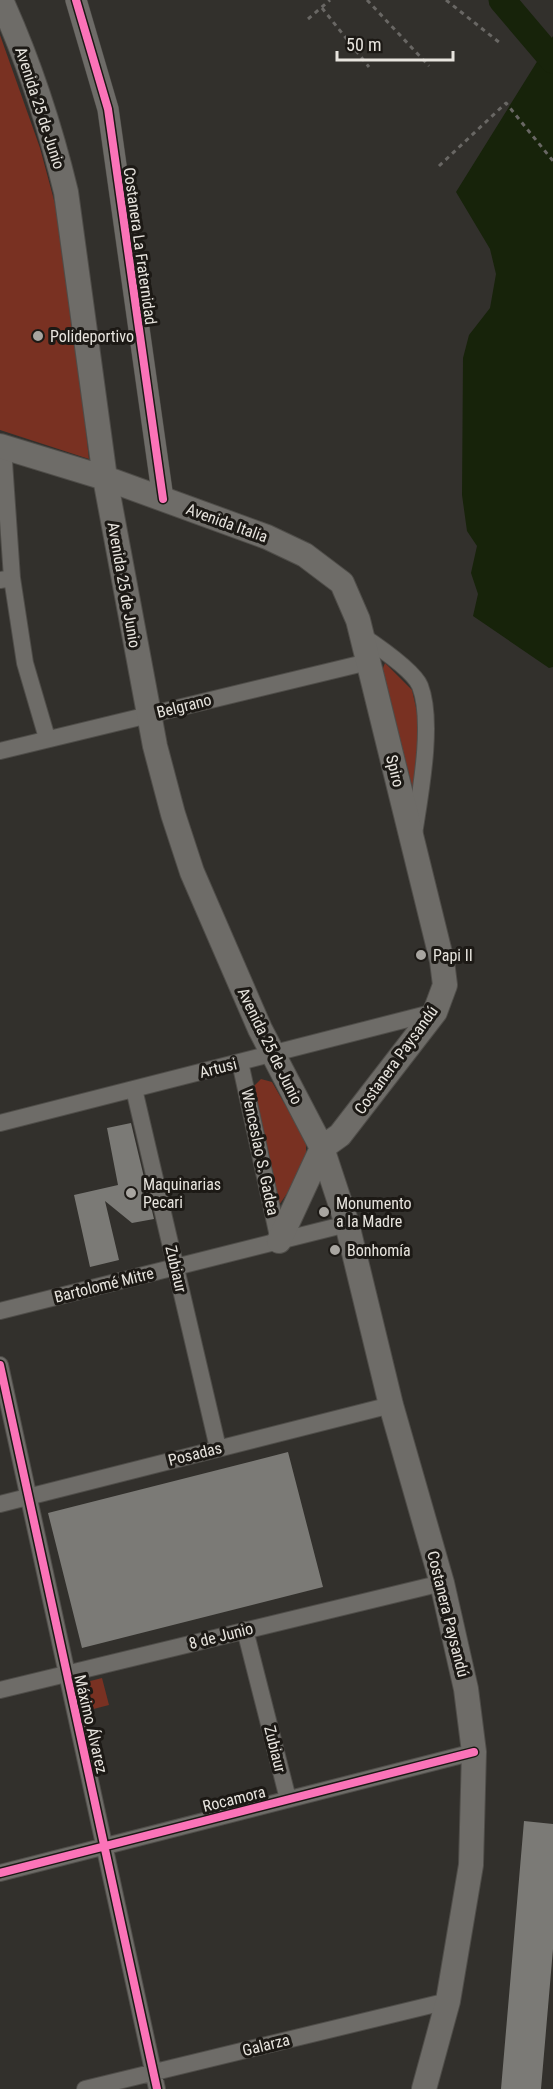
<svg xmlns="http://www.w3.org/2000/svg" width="553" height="2089" font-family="'Roboto Condensed',sans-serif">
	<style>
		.green { fill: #793122 }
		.water { fill: #17230a }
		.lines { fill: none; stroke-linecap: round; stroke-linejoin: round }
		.river { stroke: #17230a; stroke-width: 27 }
		.building { fill: #7b7a76 }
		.minor-casing { stroke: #4f4d49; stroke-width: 18 }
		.tertiary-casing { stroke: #4f4d49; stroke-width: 22 }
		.secondary-casing { stroke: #4f4d49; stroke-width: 26 }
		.path { stroke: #696764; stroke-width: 3; stroke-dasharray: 4.5 4.5; stroke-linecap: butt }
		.minor { stroke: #6e6c68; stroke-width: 16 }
		.tertiary { stroke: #6e6c68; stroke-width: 21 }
		.secondary { stroke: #6e6c68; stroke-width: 24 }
		.cycleway-casing { stroke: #1c1915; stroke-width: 11 }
		.cycleway { stroke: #fb73b8; stroke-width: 8 }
		.poi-dot { fill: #a8a5a0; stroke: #1c1915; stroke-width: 2 }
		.labels { text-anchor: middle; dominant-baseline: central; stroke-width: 6; stroke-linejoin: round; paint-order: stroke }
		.street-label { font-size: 16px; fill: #e7e4de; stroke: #1c1915 }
		.poi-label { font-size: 16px; fill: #e7e4de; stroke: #1c1915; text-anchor: start }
	</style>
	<rect width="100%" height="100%" fill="#32302c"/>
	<path class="green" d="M0 35 40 148 65 241 89 459 0 430Z
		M385 663 412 690 422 734 414 793 381 673Z
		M261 1079 272 1082 306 1141V1166L279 1205 252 1088Z
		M102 1678 109 1705 82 1712 75 1685Z"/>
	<path class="water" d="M553 36V667L549 668 473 616 478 594 471 573 477 546 467 531 462 495 463 358 469 335 490 308 496 274 490 249 456 192Z"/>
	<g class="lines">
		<path class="river" d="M502 0 553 60"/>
	</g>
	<path class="building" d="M131 1123 154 1219 132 1223 105 1201 119 1260 90 1267 74 1195 118 1185 107 1128Z
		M288 1452 323 1587 82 1648 48 1513Z
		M524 1821 553 1824V1949L541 2089H501Z"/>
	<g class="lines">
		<g class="minor-casing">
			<path id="minor" d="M12 578 25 663 47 738
				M0 580 12 578 3 447
				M361 635C376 645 414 671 420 686 434 722 420 795 414 834
				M0 751 368 662
				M240 1062 279 1241
				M134 1089 218 1448
				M0 1123 435 1012
				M0 1311 347 1224
				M0 1365 157 2089
				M0 1504 391 1405
				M245 1630 288 1799
				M0 1690 442 1583
				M0 1873 474 1752
				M85 2089 448 2001"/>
		</g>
		<g class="tertiary-casing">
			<path id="tertiary" d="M76 0 108 109 163 499"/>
		</g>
		<g class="secondary-casing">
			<path id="secondary" d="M1 0C29 62 50 126 66 192L105 478 155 746 173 814 192 872 260 1029 322 1148 347 1224 391 1405 442 1583 466 1689 474 1752 471 1865 448 2001 424 2089
				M0 446 105 478 267 537 305 555 342 583 358 620 442 961 445 985 435 1012 340 1135 322 1148 279 1241"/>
		</g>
		<path class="path" d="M367 0 429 66
			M446 0 500 43
			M322 8 369 67
			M308 19 330 0
			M439 166 506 103 553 161"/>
		<use href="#minor" class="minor"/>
		<use href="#tertiary" class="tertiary"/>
		<use href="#secondary" class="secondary"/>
		<g class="cycleway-casing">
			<path id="cycleway" d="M76 0 108 109 163 499
				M0 1365 157 2089
				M0 1873 474 1752"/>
		</g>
		<use href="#cycleway" class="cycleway"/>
	</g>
	<g class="poi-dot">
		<circle cx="38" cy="336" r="6"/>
		<circle cx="421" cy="955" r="6"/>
		<circle cx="131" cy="1193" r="6"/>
		<circle cx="324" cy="1212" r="6"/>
		<circle cx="335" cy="1250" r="6"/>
	</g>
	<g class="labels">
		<g class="street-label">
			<text transform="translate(40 108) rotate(72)">Avenida 25 de Junio</text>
			<text transform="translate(140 246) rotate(82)">Costanera La Fraternidad</text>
			<text transform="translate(227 523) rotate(20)">Avenida Italia</text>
			<text transform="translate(124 585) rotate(80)">Avenida 25 de Junio</text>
			<text transform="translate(184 706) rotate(-14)">Belgrano</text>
			<text transform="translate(395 771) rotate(76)">Spiro</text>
			<text transform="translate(270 1046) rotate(64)">Avenida 25 de Junio</text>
			<text transform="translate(396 1060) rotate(-54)">Costanera Paysandú</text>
			<text transform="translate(218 1068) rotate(-14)">Artusi</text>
			<text transform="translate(260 1152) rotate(78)">Wenceslao S. Gadea</text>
			<text transform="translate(176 1269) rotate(77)">Zubiaur</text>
			<text transform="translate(104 1285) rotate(-14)">Bartolomé Mitre</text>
			<text transform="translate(195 1454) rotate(-14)">Posadas</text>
			<text transform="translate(448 1614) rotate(76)">Costanera Paysandú</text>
			<text transform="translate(221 1636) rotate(-14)">8 de Junio</text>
			<text transform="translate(91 1724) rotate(77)">Máximo Álvarez</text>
			<text transform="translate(275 1749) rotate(76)">Zubiaur</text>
			<text transform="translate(234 1799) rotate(-14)">Rocamora</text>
			<text transform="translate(266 2045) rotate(-14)">Galarza</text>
		</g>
		<g class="poi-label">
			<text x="50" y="336">Polideportivo</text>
			<text x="433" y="955">Papi II</text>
			<text x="143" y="1184">Maquinarias<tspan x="143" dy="18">Pecari</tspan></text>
			<text x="336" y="1203">Monumento<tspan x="336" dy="18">a la Madre</tspan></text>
			<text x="347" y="1250">Bonhomía</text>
		</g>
	</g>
	<path d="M337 51v9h116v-9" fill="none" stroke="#e7e4de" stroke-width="3"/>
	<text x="346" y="51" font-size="18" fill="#e7e4de" stroke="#1c1915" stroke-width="4.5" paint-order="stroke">50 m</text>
</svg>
